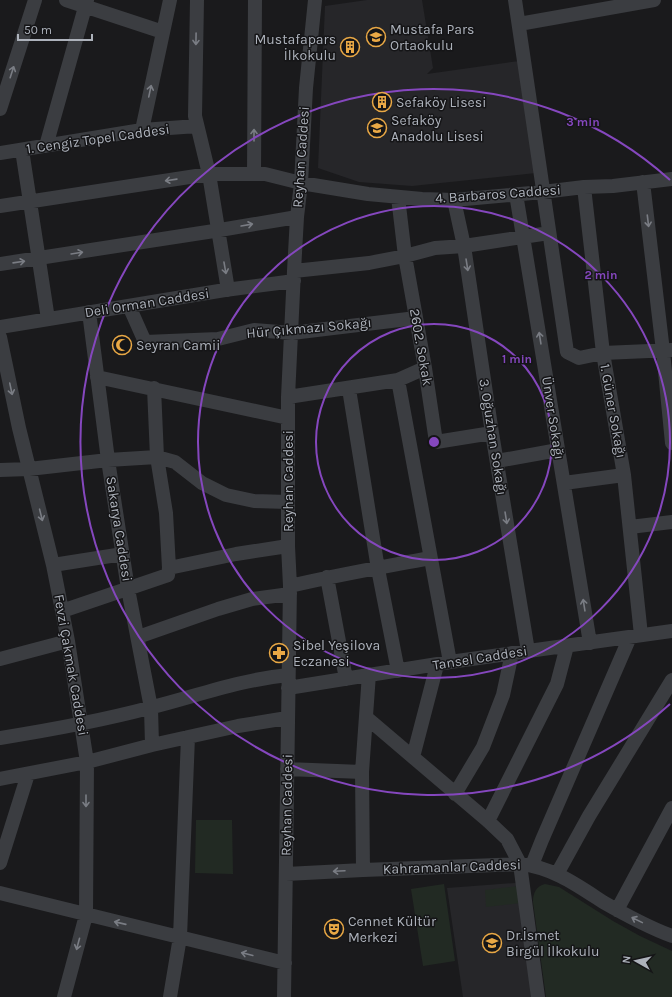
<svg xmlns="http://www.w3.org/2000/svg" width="672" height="997" font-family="Karla,sans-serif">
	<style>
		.built { fill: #262629 }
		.green { fill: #222a23 }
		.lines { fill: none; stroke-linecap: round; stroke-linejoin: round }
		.minor { stroke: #3b3d41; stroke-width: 14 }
		.oneway { stroke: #7a7d84 }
		.ring { fill: none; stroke: #8547be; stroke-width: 2 }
		.labels { text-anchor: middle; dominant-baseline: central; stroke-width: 3; stroke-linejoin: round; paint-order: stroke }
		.poi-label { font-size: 14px; fill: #adb2bb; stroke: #151517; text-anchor: start }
		.street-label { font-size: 14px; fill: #adb2bb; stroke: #151517 }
		.centre { fill: #8547be; stroke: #151517; stroke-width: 2 }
		.ring-label { font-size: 12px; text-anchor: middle; font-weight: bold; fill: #8547be; stroke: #151517; stroke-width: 3; stroke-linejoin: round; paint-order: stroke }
	</style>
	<rect width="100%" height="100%" fill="#1a1a1c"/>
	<path class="built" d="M367 0H422L433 68 427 74 519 61 536 173 412 186 359 182 318 168 325 6Z
		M515 883 518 884 538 997H463L447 888Z"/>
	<path class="green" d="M196 820H232L233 874 195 873Z
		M444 884 455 961 423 966 411 889Z
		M545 884 559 887 613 921 640 936 672 951V997H546L533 902C533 893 536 886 545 884Z
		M519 886 521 903 486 907 485 890Z"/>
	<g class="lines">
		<path class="minor" d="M66 0 163 32
			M197 0 195 116 209 174 228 290
			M515 0 567 352 579 358 603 353 672 350
			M519 24 654 0
			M0 109 35 0
			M142 130 170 0
			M46 146 87 0
			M22 150 48 319
			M0 153 142 130 197 126
			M254 174 255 0
			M643 182 663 351 672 443
			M584 187 603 353 624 475 641 635
			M516 194 590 643
			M398 197 405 256 425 368 436 442 492 433
			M454 200 464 246 492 433 528 651
			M0 206 209 174H265L301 183 368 194 422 199 454 200 543 192 584 187 613 186 672 179
			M0 264 214 231 297 217
			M294 271 369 263 405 256 435 248 464 246 549 233
			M129 306 145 342 218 339 254 330 292 333 416 318
			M89 312 108 460 128 589 151 708 152 745
			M0 327 225 290 294 281
			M0 337 19 428 53 565 68 641 87 762 86 915 64 997
			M97 377 288 418
			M398 380 450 662
			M154 388 157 457 166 513 169 568
			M349 389 378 569 398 671
			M288 397 398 380 425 368
			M497 461 558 450
			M0 470 29 469 108 460 157 457 175 462 202 483 226 495 254 501 288 502
			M564 483 624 475
			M630 527 672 522
			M53 565 123 554
			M327 577 346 679
			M290 586C336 575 383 567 430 558
			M62 611 168 575 169 568 236 554 288 546
			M138 637 218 609 252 599 290 594
			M0 659 68 641
			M288 688 450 662 672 631
			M367 718 488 821 507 839 520 864 538 997
			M0 738C50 730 100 721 149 708 197 696 239 680 288 675
			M413 757 437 665
			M287 769 362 772
			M0 779 87 762 152 745 238 726 287 718
			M455 794 483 747 503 695 512 653
			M488 821 557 684 567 646
			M0 863 28 774
			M532 865 542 840 630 637
			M363 870 362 772 369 674
			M286 874 363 870 520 864C552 867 577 885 603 902 624 914 650 928 672 936
			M557 874 589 816 672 680
			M0 893C95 917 190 939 285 963
			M617 910 672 808
			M170 997 180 937 188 737
			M284 997 290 586 288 546V397L294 271 297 217 301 183 306 88 315 0"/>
	</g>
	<defs><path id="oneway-shaft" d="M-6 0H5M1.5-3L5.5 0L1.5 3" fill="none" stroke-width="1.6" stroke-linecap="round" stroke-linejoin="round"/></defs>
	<g class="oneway">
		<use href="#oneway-shaft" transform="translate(196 39) rotate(91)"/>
		<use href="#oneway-shaft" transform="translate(12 72) rotate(-72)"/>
		<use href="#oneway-shaft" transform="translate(150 91) rotate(-78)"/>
		<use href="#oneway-shaft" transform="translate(254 135) rotate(-90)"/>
		<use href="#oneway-shaft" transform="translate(171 180) rotate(172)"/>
		<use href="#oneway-shaft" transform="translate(648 221) rotate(83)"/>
		<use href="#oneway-shaft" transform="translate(247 225) rotate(-10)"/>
		<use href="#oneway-shaft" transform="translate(77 253) rotate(-9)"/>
		<use href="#oneway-shaft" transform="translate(19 262) rotate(-8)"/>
		<use href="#oneway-shaft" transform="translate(467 265) rotate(81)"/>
		<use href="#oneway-shaft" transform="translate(225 268) rotate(80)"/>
		<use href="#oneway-shaft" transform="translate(540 338) rotate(-99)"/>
		<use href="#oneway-shaft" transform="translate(11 389) rotate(78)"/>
		<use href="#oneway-shaft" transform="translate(41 515) rotate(76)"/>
		<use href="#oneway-shaft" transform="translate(506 518) rotate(81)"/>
		<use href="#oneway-shaft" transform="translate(584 605) rotate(-99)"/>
		<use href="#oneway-shaft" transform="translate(86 801) rotate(90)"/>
		<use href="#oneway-shaft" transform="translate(339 871) rotate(177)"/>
		<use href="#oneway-shaft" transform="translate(637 920) rotate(-154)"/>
		<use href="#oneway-shaft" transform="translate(120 923) rotate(-167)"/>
		<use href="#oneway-shaft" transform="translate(78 944) rotate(105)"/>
		<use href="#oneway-shaft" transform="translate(247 954) rotate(-166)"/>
	</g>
	<g class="ring">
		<circle cx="434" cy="442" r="118"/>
		<circle cx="434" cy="442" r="236"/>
		<path d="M670 704A353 353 0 1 1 670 180"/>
	</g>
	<defs>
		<g id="school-ring" transform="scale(1)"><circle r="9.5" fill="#151517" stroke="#e9a845" stroke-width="1.5"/><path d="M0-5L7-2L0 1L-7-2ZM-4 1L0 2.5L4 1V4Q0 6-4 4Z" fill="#e9a845"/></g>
		<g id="building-ring" transform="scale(1)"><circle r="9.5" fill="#151517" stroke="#e9a845" stroke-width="1.5"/><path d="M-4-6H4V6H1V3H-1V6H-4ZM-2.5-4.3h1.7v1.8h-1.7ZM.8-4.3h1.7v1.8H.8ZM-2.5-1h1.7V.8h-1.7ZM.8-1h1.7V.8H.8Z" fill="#e9a845"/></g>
		<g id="mosque-ring" transform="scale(1)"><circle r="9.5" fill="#151517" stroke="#e9a845" stroke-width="1.5"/><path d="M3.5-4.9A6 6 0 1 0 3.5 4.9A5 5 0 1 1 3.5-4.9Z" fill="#e9a845"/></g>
		<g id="pharmacy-ring" transform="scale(1)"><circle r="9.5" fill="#151517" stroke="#e9a845" stroke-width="1.5"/><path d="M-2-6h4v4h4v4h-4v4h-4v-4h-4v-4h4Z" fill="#e9a845"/></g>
		<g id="theatre-ring" transform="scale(1)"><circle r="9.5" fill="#151517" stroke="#e9a845" stroke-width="1.5"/><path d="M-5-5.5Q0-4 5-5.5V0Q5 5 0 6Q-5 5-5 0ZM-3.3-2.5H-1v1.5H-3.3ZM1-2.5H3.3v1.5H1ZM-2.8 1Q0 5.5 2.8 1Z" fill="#e9a845"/></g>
	</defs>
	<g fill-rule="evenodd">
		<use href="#school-ring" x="376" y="37"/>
		<use href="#building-ring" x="350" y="47"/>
		<use href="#building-ring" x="382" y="102"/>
		<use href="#school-ring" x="377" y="128"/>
		<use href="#mosque-ring" x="122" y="345"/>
		<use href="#pharmacy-ring" x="279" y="653"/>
		<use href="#theatre-ring" x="334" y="929"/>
		<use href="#school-ring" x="492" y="943"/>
	</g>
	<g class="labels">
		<g class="poi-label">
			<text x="390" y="29">Mustafa Pars<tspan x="390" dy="16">Ortaokulu</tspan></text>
			<text x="336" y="39" text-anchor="end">Mustafapars<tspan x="336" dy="16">İlkokulu</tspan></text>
			<text x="396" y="102">Sefaköy Lisesi</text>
			<text x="391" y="120">Sefaköy<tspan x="391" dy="16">Anadolu Lisesi</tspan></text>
			<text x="136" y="345">Seyran Camii</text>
			<text x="293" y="645">Sibel Yeşilova<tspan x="293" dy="16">Eczanesi</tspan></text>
			<text x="348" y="921">Cennet Kültür<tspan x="348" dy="16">Merkezi</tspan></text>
			<text x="506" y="935">Dr.İsmet<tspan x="506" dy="16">Birgül İlkokulu</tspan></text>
		</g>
		<g class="street-label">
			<text transform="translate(98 139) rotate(-8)">1. Cengiz Topel Caddesi</text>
			<text transform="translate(301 157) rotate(-86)">Reyhan Caddesi</text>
			<text transform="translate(498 194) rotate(-4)">4. Barbaros Caddesi</text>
			<text transform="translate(147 303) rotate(-9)">Deli Orman Caddesi</text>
			<text transform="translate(309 328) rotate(-5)">Hür Çıkmazı Sokağı</text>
			<text transform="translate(421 347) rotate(80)">2602. Sokak</text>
			<text transform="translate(613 411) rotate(80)">1. Güner Sokağı</text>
			<text transform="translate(553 418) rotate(81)">Ünver Sokağı</text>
			<text transform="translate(493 437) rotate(81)">3. Oğuzhan Sokağı</text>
			<text transform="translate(288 481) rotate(-90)">Reyhan Caddesi</text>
			<text transform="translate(119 529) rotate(81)">Sakarya Caddesi</text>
			<text transform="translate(480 658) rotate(-9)">Tansel Caddesi</text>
			<text transform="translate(71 665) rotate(80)">Fevzi Çakmak Caddesi</text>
			<text transform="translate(287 805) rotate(-89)">Reyhan Caddesi</text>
			<text transform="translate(452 867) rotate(-2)">Kahramanlar Caddesi</text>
		</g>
	</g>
	<circle cx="434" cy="442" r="6" class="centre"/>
	<g class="ring-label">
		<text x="583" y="126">3 min</text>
		<text x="601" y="279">2 min</text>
		<text x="517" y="363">1 min</text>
	</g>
	<g transform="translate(636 961) rotate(278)" stroke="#151517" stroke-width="3" paint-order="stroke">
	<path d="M0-3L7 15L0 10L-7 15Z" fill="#adb2bb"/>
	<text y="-6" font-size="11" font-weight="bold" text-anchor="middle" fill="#adb2bb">N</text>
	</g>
	<path d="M18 34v6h74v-6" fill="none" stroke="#adb2bb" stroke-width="2"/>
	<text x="24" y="34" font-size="12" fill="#adb2bb" stroke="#151517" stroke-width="3" paint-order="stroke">50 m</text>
</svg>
